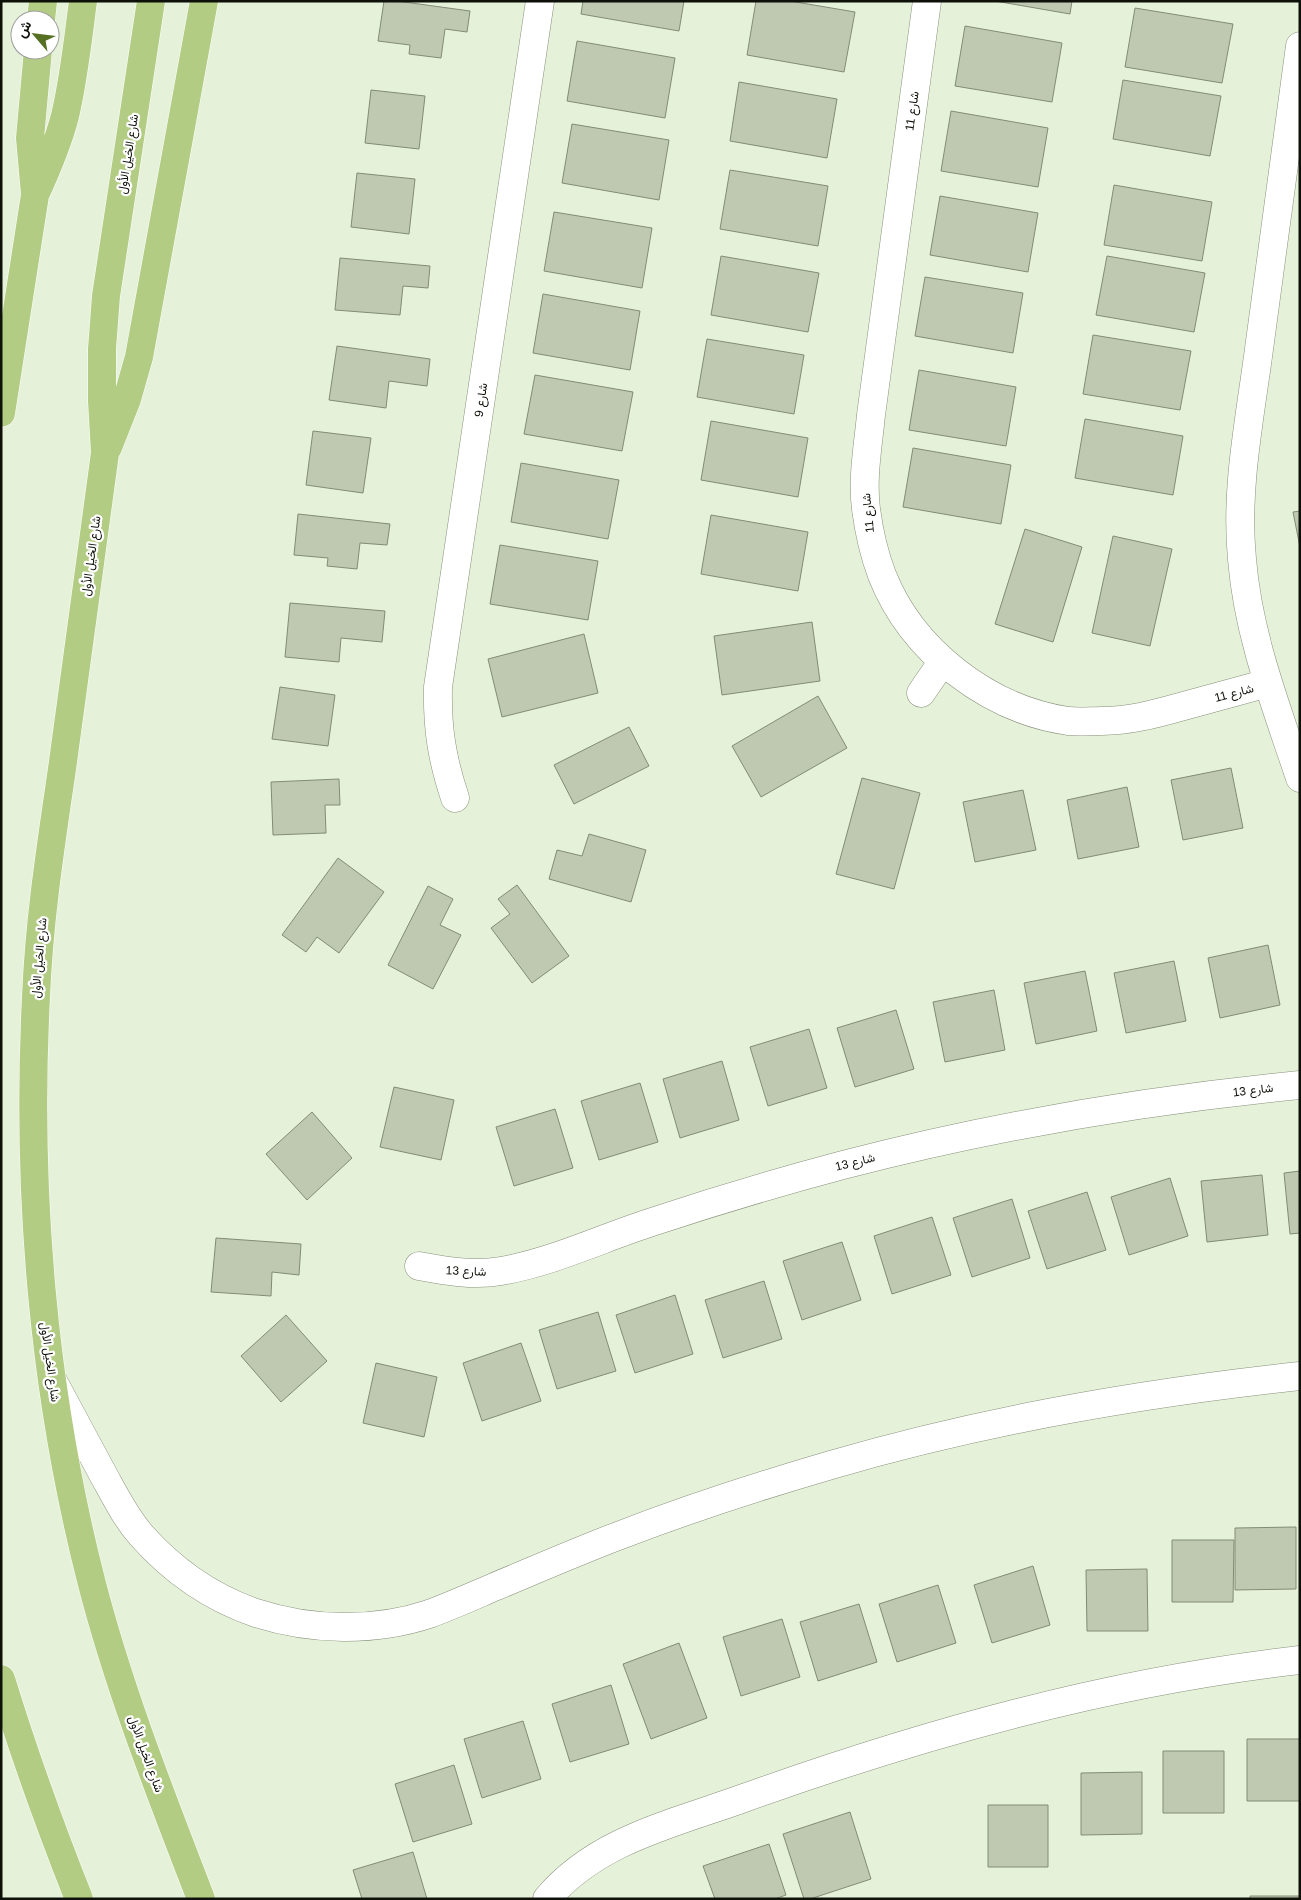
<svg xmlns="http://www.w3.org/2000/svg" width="1301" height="1900" font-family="Helvetica,Vazirmatn,sans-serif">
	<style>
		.building { fill: #bfc9b2; stroke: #828b76 }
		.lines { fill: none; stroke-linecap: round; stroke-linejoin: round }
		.minor-casing { stroke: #88917c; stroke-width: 29 }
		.major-casing { stroke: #fff; stroke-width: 29 }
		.minor { stroke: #fff; stroke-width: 28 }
		.major { stroke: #b3cc83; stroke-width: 28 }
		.labels { text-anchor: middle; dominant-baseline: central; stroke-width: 4.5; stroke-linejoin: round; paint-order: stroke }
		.street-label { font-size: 12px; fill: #0e1109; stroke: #fff }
	</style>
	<rect width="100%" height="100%" fill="#e6f1d9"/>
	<path class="building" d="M384 1H397L470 11 467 32 445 29 441 58 409 54 410 45 378 41Z
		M583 1H684L679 31 581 14Z
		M756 1H790L855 12 844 72 747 55Z
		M995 1H1072L1070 14Z
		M1135 8 1233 24 1222 83 1125 67Z
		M965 26 1062 43 1052 102 955 86Z
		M577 41 675 58 665 118 567 101Z
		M1123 80 1221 96 1210 156 1113 139Z
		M739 82 837 99 827 158 730 141Z
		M371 90 425 96 419 149 365 143Z
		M951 111 1048 128 1038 187 941 171Z
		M572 124 669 140 659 200 562 183Z
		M730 170 828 186 818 246 720 229Z
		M357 173 415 179 409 234 351 227Z
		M1114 185 1212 202 1202 261 1104 245Z
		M940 196 1038 213 1028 272 930 255Z
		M554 212 652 228 642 288 544 271Z
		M721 256 819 273 808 332 711 315Z
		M1107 256 1205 273 1194 332 1096 315Z
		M340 258 430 266 428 288 403 286 400 315 335 310Z
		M925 277 1023 293 1013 353 915 336Z
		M543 294 640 311 630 370 533 353Z
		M1093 335 1191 351 1180 410 1083 394Z
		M707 339 804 355 794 414 697 397Z
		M337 346 430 359 427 386 389 381 386 408 329 400Z
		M919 370 1016 387 1006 446 909 430Z
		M535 375 633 392 622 451 524 434Z
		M1085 419 1183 436 1173 495 1075 478Z
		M711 421 808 438 798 497 701 480Z
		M313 431 371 438 363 493 306 485Z
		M913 448 1011 465 1001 524 903 507Z
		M521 463 619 480 608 539 511 522Z
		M1300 511V547L1293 512Z
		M298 514 390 524 387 545 360 543 357 569 327 566 328 558 294 555Z
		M711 515 808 532 798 591 701 574Z
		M1025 529 1082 547 1053 642 995 624Z
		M1113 536 1172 549 1150 646 1092 633Z
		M500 545 598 561 588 620 490 604Z
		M290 603 385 611 382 642 341 638 339 662 285 657Z
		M812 622 820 681 722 695 714 636Z
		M584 634 598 693 502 717 488 659Z
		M280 687 335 695 328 746 272 739Z
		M818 696 847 748 761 797 732 746Z
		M629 727 649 766 574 804 554 765Z
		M1231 768 1243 828 1183 840 1171 780Z
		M862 778 920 793 894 889 836 874Z
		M339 779 340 805H325L326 833 273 835 271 782Z
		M1127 787 1139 847 1078 859 1067 800Z
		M1023 790 1036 850 975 862 963 802Z
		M589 834 646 850 631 902 549 879 557 850 582 856Z
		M338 858 384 892 339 953 317 937 306 952 282 935Z
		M517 885 569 956 532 983 491 928 510 914 498 899Z
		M428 886 453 899 440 925 461 935 433 989 388 965Z
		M1268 945 1280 1005 1220 1018 1208 958Z
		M1174 961 1186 1021 1126 1033 1114 973Z
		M1085 971 1097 1031 1036 1044 1024 983Z
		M994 990 1005 1050 945 1062 933 1002Z
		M896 1010 914 1069 855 1087 837 1028Z
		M809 1029 827 1088 768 1106 750 1047Z
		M722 1061 739 1120 680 1138 663 1079Z
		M640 1083 658 1142 599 1160 581 1101Z
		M394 1087 454 1100 441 1160 380 1147Z
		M555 1109 573 1168 514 1186 496 1127Z
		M312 1112 352 1158 307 1200 266 1154Z
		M1300 1171V1233L1290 1234 1284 1173Z
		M1262 1175 1268 1235 1207 1242 1201 1181Z
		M1170 1178 1188 1236 1129 1255 1111 1197Z
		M1087 1192 1106 1250 1047 1269 1028 1211Z
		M1012 1199 1030 1258 972 1277 953 1218Z
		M932 1217 951 1275 892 1294 874 1236Z
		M216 1238 301 1244 299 1275 272 1272 271 1296 211 1292Z
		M842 1242 861 1300 802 1320 783 1261Z
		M764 1281 782 1339 723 1358 705 1300Z
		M675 1295 693 1354 635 1373 616 1315Z
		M598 1312 616 1371 557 1389 539 1330Z
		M286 1315 327 1361 281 1402 241 1356Z
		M521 1343 541 1401 482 1421 463 1363Z
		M376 1363 437 1377 424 1437 363 1423Z
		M1296 1527V1589L1235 1590V1528Z
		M1172 1540H1234L1233 1602H1172Z
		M1033 1566 1050 1625 992 1643 974 1585Z
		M1147 1569 1148 1631H1087L1086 1570Z
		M938 1585 956 1643 897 1662 879 1604Z
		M859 1604 877 1662 818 1681 800 1622Z
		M782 1619 800 1677 741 1696 723 1637Z
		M679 1643 707 1718 651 1739 623 1664Z
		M611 1685 629 1744 570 1762 552 1704Z
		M523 1721 541 1779 482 1798 464 1739Z
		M1247 1739H1300V1801H1247Z
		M1163 1751H1224V1813H1163Z
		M454 1765 472 1824 413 1842 395 1784Z
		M1142 1772V1834L1081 1835V1773Z
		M988 1805H1048V1867H988Z
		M850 1812 871 1879 810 1899H804L783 1834Z
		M769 1844 786 1895 775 1899H715L703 1866Z
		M413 1852 427 1899H362L353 1870Z
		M1250 1896H1300V1899H1250Z"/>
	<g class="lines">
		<g class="minor-casing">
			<path id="minor" d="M927 1 871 415C868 446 862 478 866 509 869 532 874 554 882 575 912 651 988 709 1068 721 1079 722 1091 721 1102 721 1129 721 1155 714 1180 707 1210 699 1239 691 1268 683
				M1300 46C1286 147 1273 248 1259 349 1250 418 1235 489 1242 559 1248 635 1276 706 1300 778
				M921 693 943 661
				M455 798C442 759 437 728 438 687L540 1
				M419 1266C446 1271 474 1276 501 1271 553 1262 602 1238 652 1222 715 1201 779 1182 843 1165 993 1126 1146 1100 1300 1085
				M54 1383C71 1414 87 1445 104 1476 115 1496 126 1518 141 1535 172 1570 212 1598 256 1613 311 1631 375 1632 429 1614 451 1606 473 1596 494 1587 535 1570 576 1552 618 1536 688 1509 759 1486 831 1465 984 1420 1142 1393 1300 1376
				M547 1899C596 1840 675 1823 744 1798 926 1733 1108 1682 1300 1660"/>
		</g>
		<g class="major-casing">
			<path id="major" d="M151 1 106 296 102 349V401L105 453C91 559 76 664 62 769 51 844 39 920 36 997 26 1193 43 1394 92 1584 120 1692 161 1795 201 1899
				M41 20 43 1
				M35 194 30 138 38 50
				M1 413 35 195C47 169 58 143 65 116 74 78 78 39 83 1
				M108 447 127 399 139 357 204 1
				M1 1679C24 1754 50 1826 79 1899"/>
		</g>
		<use href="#minor" class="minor"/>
		<use href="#major" class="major"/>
	</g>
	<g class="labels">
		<g class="street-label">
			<text transform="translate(912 111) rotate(-82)">شارع 11</text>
			<text transform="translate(128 154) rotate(-81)">شارع الخيل الأول</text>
			<text transform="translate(481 400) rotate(-82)">شارع 9</text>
			<text transform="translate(868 513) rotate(-96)">شارع 11</text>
			<text transform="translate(91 556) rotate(-82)">شارع الخيل الأول</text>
			<text transform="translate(1234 693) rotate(-15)">شارع 11</text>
			<text transform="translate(39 958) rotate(-85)">شارع الخيل الأول</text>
			<text transform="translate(1253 1090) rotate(-7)">شارع 13</text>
			<text transform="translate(855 1162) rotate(-14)">شارع 13</text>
			<text transform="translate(466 1271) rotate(2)">شارع 13</text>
			<text transform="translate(50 1362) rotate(82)">شارع الخيل الأول</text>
			<text transform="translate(146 1754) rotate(70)">شارع الخيل الأول</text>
		</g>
	</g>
	<rect width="1301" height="1900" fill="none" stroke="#0e1109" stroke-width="5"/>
	<g transform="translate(35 35) rotate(298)"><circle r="24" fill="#ffffff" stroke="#9fa09d"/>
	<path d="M0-4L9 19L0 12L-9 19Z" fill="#557023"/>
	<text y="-8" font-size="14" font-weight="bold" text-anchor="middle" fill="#0e1109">ش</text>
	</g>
</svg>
